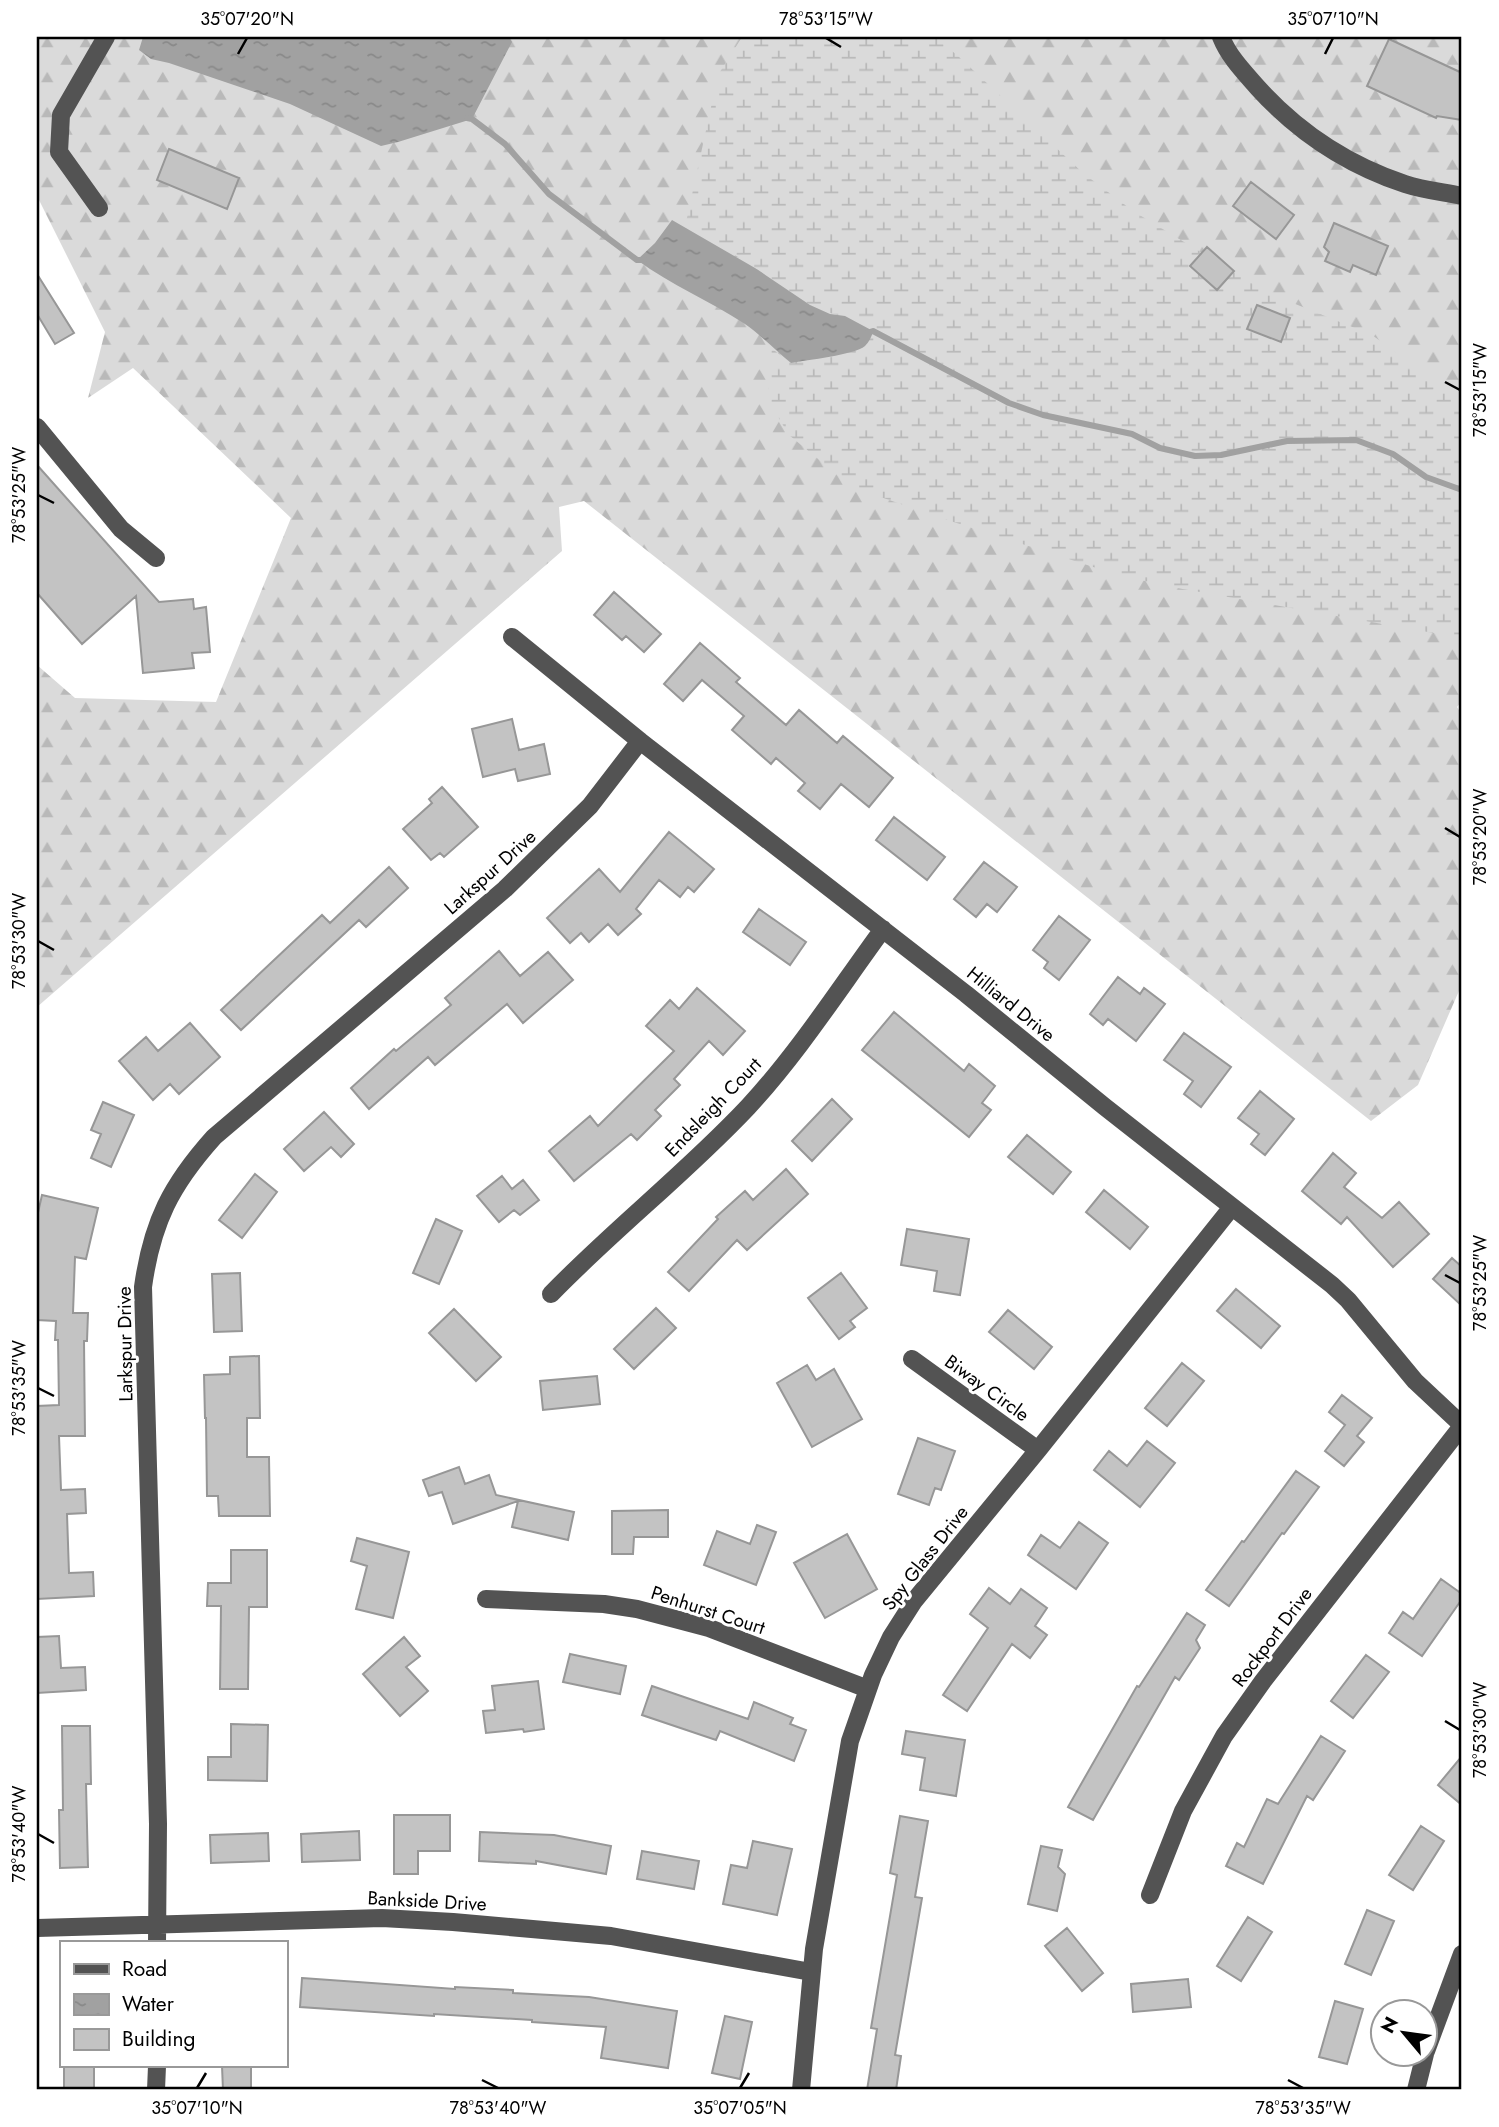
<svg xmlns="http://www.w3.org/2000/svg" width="1499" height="2127" font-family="Jost,sans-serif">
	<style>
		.forest { fill: url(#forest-firs) }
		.wetland { fill: url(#wetland-marsh) }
		.water { fill: url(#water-ripples) }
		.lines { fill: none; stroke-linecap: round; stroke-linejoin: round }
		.stream { stroke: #a1a1a1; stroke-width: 6 }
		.building { fill: #c3c3c3; stroke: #979797; stroke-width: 2 }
		.minor { stroke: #535353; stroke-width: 18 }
		.ticks { fill: none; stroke: #000; stroke-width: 2.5 }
		.labels { text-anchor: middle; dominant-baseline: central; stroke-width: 6; stroke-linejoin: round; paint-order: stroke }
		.street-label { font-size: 19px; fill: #000; stroke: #fff }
		.neatline { fill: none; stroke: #000; stroke-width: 2.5 }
		.ticks-label { font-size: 18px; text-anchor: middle; fill: #000 }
	</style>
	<defs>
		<pattern id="forest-firs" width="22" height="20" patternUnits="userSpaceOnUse" patternTransform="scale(1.75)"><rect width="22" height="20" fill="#dadada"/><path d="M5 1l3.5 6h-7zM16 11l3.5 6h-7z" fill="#b9b9b9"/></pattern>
		<pattern id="wetland-marsh" width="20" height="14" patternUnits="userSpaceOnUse" patternTransform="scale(1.75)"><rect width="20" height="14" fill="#dadada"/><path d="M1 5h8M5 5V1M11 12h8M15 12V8" fill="none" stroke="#b9b9b9"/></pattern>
		<pattern id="water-ripples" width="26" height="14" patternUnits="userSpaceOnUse" patternTransform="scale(1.75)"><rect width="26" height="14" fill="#a1a1a1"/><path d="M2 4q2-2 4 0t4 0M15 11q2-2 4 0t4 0" fill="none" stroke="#898989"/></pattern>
	</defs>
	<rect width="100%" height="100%" fill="#fff"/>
	<path class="forest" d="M37 37H1462V701L1457 707 1462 715V984L1418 1085 1371 1121 584 501 559 507 562 551 37 1007V665L75 698 216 702 291 518 133 368 88 398 105 332 37 196Z"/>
	<path class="wetland" d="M742 37H935L958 56 1083 173 1133 211 1268 293 1372 335 1445 388 1462 398V638L1177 588 1118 575 935 516 852 487 789 435 768 400 771 348 791 363 823 357 863 347 845 316C810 312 784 287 755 268 733 253 709 240 685 227L718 75Z"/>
	<path class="water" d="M143 37H509L512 42 472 119 398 142 381 146 290 104 169 63 151 59 139 50Z
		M672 220 755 268 810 305 830 314 845 316 873 331C872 336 869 342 865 346 854 355 807 360 791 363 775 350 761 335 745 324 710 301 671 285 637 260L655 243Z"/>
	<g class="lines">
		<path class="stream" d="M467 118 472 119 505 144 549 194 637 260H644
			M867 333 873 331 1009 403 1043 415 1132 434 1160 448 1195 456 1221 455 1287 441 1356 440 1393 454 1426 477 1462 490"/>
	</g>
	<path class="building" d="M1389 39 1462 73V120L1437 116 1436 118 1367 86Z
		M169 149 239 178 227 209 157 180Z
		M1251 182 1294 215 1276 239 1233 206Z
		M1334 223 1388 246 1376 275 1353 265 1350 272 1325 261 1329 252 1324 247Z
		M1207 247 1234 271 1217 290 1190 266Z
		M37 274 74 333 55 344 37 314Z
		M1257 305 1290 318 1281 342 1247 329Z
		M37 465 159 602 193 599 194 609 206 607 210 652 192 653 194 668 143 673 136 596 82 644 37 593Z
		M614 592 661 634 644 652 626 636 622 640 594 615Z
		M700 643 740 678 736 682 786 725 799 710 837 743 843 736 893 778 869 807 841 784 820 809 798 791 805 783 776 758 771 764 732 730 744 716 702 680 683 701 664 684Z
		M512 719 519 750 544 744 550 774 518 781 515 769 483 777 472 729Z
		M442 787 478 827 444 857 440 853 431 860 403 829 432 803 429 799Z
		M894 817 945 857 927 880 876 840Z
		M669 832 714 869 694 892 688 887 680 897 659 880 636 909 641 914 618 935 608 924 589 942 581 933 570 943 547 918 599 869 620 892Z
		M984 862 1017 887 997 912 987 904 976 917 954 899Z
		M389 867 408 888 366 927 359 920 241 1030 221 1010 322 915 330 923Z
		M759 909 806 942 790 965 743 932Z
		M1059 916 1090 940 1059 980 1044 968 1048 962 1033 950Z
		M499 951 520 976 548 952 573 980 523 1023 507 1004 435 1065 428 1057 369 1109 351 1088 394 1049 396 1051 451 1005 445 998Z
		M1118 977 1140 994 1144 988 1165 1004 1136 1041 1108 1019 1103 1025 1090 1014Z
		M697 988 745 1031 723 1055 709 1041 674 1079 680 1085 655 1110 661 1116 637 1140 631 1134 574 1181 549 1151 590 1116 598 1126 674 1051 646 1026 670 1000 679 1009Z
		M894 1012 964 1071 969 1064 995 1086 982 1103 991 1110 969 1137 862 1050Z
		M190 1023 220 1057 179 1094 170 1084 153 1100 119 1061 146 1037 158 1051Z
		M1184 1033 1231 1067 1201 1107 1184 1094 1193 1081 1164 1060Z
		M1260 1091 1294 1119 1265 1155 1251 1144 1259 1134 1238 1118Z
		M832 1099 852 1119 812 1161 792 1141Z
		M103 1102 134 1115 111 1167 91 1158 101 1134 91 1130Z
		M324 1112 354 1144 341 1157 331 1147 304 1171 284 1149Z
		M1027 1135 1071 1172 1053 1194 1008 1157Z
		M1333 1153 1356 1173 1344 1187 1382 1218 1399 1202 1429 1234 1393 1267 1347 1217 1341 1224 1302 1191Z
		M786 1169 808 1194 747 1250 737 1240 689 1291 668 1272 718 1219 716 1217 745 1191 753 1200Z
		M255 1174 277 1192 242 1238 219 1220Z
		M502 1176 512 1189 523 1180 539 1200 520 1215 514 1210 499 1222 477 1196Z
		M1104 1190 1148 1227 1130 1249 1086 1212Z
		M42 1195 98 1208 86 1259 75 1257 73 1313H88L87 1341H84L85 1436H59L61 1490 85 1489 86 1513 67 1514 69 1573 93 1572 94 1596 37 1599V1406L59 1405 58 1340H55L56 1321 37 1320V1217Z
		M436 1219 462 1231 439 1284 413 1273Z
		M907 1229 969 1239 960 1295 934 1291 937 1271 901 1265Z
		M1452 1258 1462 1267V1306L1433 1279Z
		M240 1273 242 1331 214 1332 212 1274Z
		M841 1273 867 1308 850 1321 855 1327 839 1339 808 1298Z
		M1236 1289 1280 1326 1261 1348 1217 1311Z
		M656 1308 676 1328 634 1369 614 1349Z
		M454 1309 501 1357 476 1381 429 1333Z
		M1008 1310 1052 1347 1034 1369 989 1332Z
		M259 1356 260 1418H247V1457H269L270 1516H219L218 1496H207L206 1418H205L204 1375 230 1374V1357Z
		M1182 1363 1204 1381 1167 1426 1145 1408Z
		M807 1365 816 1380 834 1369 862 1419 812 1447 777 1383Z
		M597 1376 600 1404 543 1410 540 1381Z
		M1342 1395 1372 1418 1357 1436 1364 1442 1344 1466 1325 1451 1345 1425 1329 1412Z
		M918 1438 955 1451 941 1490 935 1488 929 1505 898 1494Z
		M1147 1441 1175 1463 1140 1507 1094 1470 1109 1451 1127 1466Z
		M459 1467 465 1484 489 1475 496 1495 574 1512 568 1540 512 1527 518 1501 453 1524 442 1492 429 1496 423 1480Z
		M1296 1471 1319 1487 1284 1534 1282 1533 1229 1606 1206 1590 1242 1541 1244 1542Z
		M668 1510V1537H634L633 1554H612V1511Z
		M1079 1522 1108 1543 1076 1589 1028 1555 1041 1535 1060 1548Z
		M757 1525 776 1532 756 1585 704 1565 717 1531 750 1544Z
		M847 1534 877 1589 825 1618 794 1563Z
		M357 1538 409 1552 393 1618 356 1609 367 1566 351 1561Z
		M231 1550H267V1607H249L248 1689H220L221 1606H207L208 1583H231Z
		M1441 1579 1462 1594V1599L1422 1656 1389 1633 1403 1612 1413 1619Z
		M989 1588 1010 1604 1021 1589 1047 1608 1035 1626 1047 1635 1030 1658 1012 1644 967 1711 943 1695 988 1628 970 1614Z
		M1187 1613 1205 1625 1196 1640 1200 1648 1179 1680 1175 1677 1093 1820 1068 1807 1137 1686 1139 1687Z
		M59 1636 61 1668 85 1667 86 1690 37 1693V1637Z
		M404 1637 420 1656 406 1667 428 1691 400 1716 363 1674Z
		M570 1654 626 1666 620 1694 563 1682Z
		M1366 1655 1389 1672 1353 1718 1331 1701Z
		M538 1681 544 1729 524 1732 523 1729 486 1733 483 1711 495 1710 492 1686Z
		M652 1686 748 1719 754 1702 793 1718 790 1724 806 1730 794 1761 720 1731 716 1740 642 1715Z
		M231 1724 268 1725 267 1781 208 1780V1757H231Z
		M62 1726H90L91 1784H86L88 1867 60 1868 59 1810H63Z
		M906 1731 965 1740 956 1796 920 1790 925 1758 902 1754Z
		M1321 1736 1345 1751 1313 1800 1307 1796 1263 1884 1226 1866 1237 1843 1244 1847 1267 1799 1278 1804Z
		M1462 1756V1805L1438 1785Z
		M394 1815H450V1851H418V1874H394Z
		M900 1816 928 1821 915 1897 922 1898 895 2055 901 2056 896 2090H867L877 2029 871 2028 897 1875 890 1873Z
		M1421 1826 1444 1841 1413 1890 1389 1875Z
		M359 1831 360 1860 302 1862 301 1834Z
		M480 1832 554 1835 611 1846 606 1874 536 1861V1864L479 1861Z
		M268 1833 269 1861 211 1863 210 1835Z
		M753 1841 792 1849 777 1915 723 1904 731 1865 747 1868Z
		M1041 1846 1062 1850 1058 1867 1065 1874 1057 1911 1028 1904Z
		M642 1851 699 1861 694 1889 637 1879Z
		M1367 1910 1394 1921 1371 1975 1345 1964Z
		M1248 1917 1272 1932 1241 1981 1217 1966Z
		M1067 1928 1103 1973 1082 1991 1045 1946Z
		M302 1978 455 1989V1987L513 1990V1993L589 1997 677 2011 668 2068 601 2058 606 2027 532 2022V2020L434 2014V2016L300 2007Z
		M1188 1979 1191 2007 1133 2012 1131 1984Z
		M1335 2001 1363 2009 1347 2064 1319 2057Z
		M725 2016 752 2022 740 2079 712 2073Z
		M64 2066H94V2090H64Z
		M222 2066H251V2090H223Z"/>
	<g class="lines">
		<path class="minor" d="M1221 37C1229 57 1244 72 1258 88 1298 132 1348 165 1405 184 1423 190 1443 192 1462 196
			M99 208 59 152 61 115 106 37
			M37 427 121 529 156 558
			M512 637 640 741 966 994 1105 1107 1332 1285 1348 1300 1415 1381 1462 1425
			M551 1294C614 1229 686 1173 748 1107 798 1053 839 989 883 929
			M912 1359 1038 1450
			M486 1599 604 1604 637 1609 709 1628 868 1689
			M1150 1895 1183 1811 1224 1736 1263 1681 1462 1426
			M37 1928 382 1918 453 1922 611 1936 811 1972
			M157 1943 158 1824 143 1287C152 1222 171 1185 214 1137L505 889 590 806 640 741
			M1426 2051 1462 1954
			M156 2090 157 2066
			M801 2090 814 1949 850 1741 873 1675 891 1637 914 1601 1038 1450 1232 1207
			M1416 2090 1425 2054"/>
	</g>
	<path class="ticks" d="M826 38 841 47M238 54 247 38M1325 54 1333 38M1445 382 1460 390M38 495 54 503M1445 828 1460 837M38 941 54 950M1445 1275 1460 1283M38 1388 54 1396M1445 1721 1460 1730M38 1834 54 1843M482 2080 498 2088M1288 2080 1303 2088M197 2088 206 2073M740 2088 749 2073"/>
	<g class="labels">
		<g class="street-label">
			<text transform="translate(490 872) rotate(-42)">Larkspur Drive</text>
			<text transform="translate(1011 1004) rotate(39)">Hilliard Drive</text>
			<text transform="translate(713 1107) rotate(-46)">Endsleigh Court</text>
			<text transform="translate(125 1344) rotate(-91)">Larkspur Drive</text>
			<text transform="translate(987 1388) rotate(36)">Biway Circle</text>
			<text transform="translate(925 1558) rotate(-52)">Spy Glass Drive</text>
			<text transform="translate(708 1610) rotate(18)">Penhurst Court</text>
			<text transform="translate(1272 1637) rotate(-53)">Rockport Drive</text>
			<text transform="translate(427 1901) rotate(3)">Bankside Drive</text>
		</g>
	</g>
	<rect width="1499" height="2127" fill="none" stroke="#ffffff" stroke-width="77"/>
	<rect x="60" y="1941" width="228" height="126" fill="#ffffff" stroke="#999999" stroke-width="2"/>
	<rect x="74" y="1964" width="35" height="10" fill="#535353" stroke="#999999" stroke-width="2"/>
	<text x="122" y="1976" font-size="21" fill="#000000">Road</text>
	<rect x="74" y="1994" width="35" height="21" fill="url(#water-ripples)" stroke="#999999" stroke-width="2"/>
	<text x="122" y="2011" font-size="21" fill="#000000">Water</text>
	<rect x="74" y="2029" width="35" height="21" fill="#c3c3c3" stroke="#999999" stroke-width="2"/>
	<text x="122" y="2046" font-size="21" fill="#000000">Building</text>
	<g transform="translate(1404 2033) rotate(299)"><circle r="33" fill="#ffffff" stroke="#999999" stroke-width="2"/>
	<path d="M0-5L12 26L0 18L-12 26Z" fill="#000000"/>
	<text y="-10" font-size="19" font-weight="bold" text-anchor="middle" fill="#000000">N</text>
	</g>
	<rect x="38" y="38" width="1422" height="2050" class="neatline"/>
	<g class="ticks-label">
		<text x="247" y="25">35°07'20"N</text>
		<text x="826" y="25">78°53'15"W</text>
		<text x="1333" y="25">35°07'10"N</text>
		<text transform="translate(1480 390) rotate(-90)" y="6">78°53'15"W</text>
		<text transform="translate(19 495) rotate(-90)" y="6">78°53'25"W</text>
		<text transform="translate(1480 837) rotate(-90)" y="6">78°53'20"W</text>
		<text transform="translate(19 941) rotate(-90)" y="6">78°53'30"W</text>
		<text transform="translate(1480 1283) rotate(-90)" y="6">78°53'25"W</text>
		<text transform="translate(19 1388) rotate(-90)" y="6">78°53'35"W</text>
		<text transform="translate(1480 1730) rotate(-90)" y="6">78°53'30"W</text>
		<text transform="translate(19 1834) rotate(-90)" y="6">78°53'40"W</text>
		<text x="197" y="2114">35°07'10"N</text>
		<text x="498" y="2114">78°53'40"W</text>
		<text x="740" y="2114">35°07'05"N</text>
		<text x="1303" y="2114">78°53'35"W</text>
	</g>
</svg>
